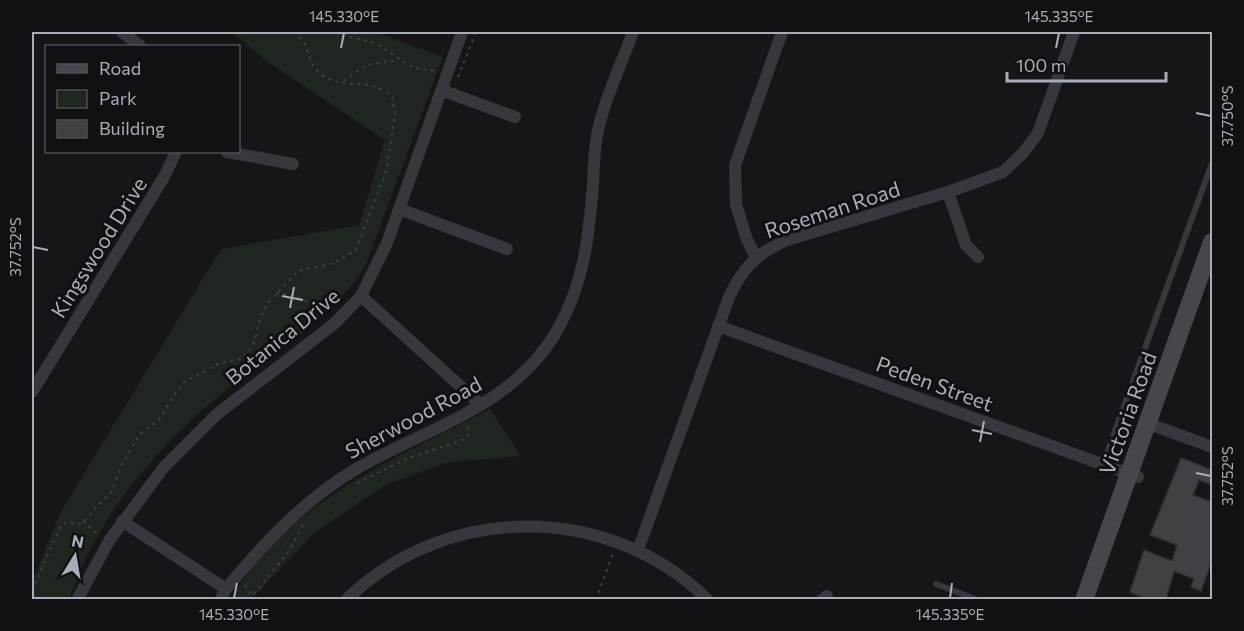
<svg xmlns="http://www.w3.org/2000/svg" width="1244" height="631" font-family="Commissioner,sans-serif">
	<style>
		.green { fill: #1e261f }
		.building { fill: #404145; stroke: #303034; stroke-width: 1.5 }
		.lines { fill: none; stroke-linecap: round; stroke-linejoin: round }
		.path { stroke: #3d3f44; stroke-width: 2; stroke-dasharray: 3 4.5; stroke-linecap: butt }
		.service { stroke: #37383d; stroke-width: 6 }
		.minor { stroke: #37383d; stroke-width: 12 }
		.secondary { stroke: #45474d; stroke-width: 18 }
		.ticks { fill: none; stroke: #a8adb8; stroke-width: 2 }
		.labels { text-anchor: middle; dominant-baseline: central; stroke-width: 6; stroke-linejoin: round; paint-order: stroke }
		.street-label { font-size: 21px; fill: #a8adb8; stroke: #111113 }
		.neatline { fill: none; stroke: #a8adb8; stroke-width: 2 }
		.ticks-label { font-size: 15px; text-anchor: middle; fill: #a8adb8 }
	</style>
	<rect width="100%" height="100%" fill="#161618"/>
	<path class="green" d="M232 32H375L443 57 365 267C323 329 253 364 198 414 159 450 120 494 95 541 84 559 77 580 69 599H32V582L60 513 221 249 359 225 385 140 265 60Z
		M490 409 521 456 449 462 387 484 314 533 252 599 230 600C291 498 391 462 490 409Z"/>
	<path class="building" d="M1181 458 1212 470V485L1199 480 1193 495 1212 502V555L1209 569 1201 591 1191 587 1194 579 1174 571 1166 600H1148L1130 592 1144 550 1172 561 1177 545 1150 535Z"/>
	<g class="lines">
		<path class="path" d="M344 32 349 37 376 43 413 68 438 71
			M458 77 476 32
			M344 81 366 65 398 60
			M276 293C295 294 313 302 327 316
			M357 483 406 459 465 439 469 432 466 425
			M83 521 99 535
			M245 585 252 595
			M32 591 61 525 68 522 81 524 112 491 122 464 140 434 158 421 182 383 220 363 240 359 248 353 254 343 260 318 268 303 298 271 334 263 356 250 387 169 395 113 392 97C370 76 349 90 327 78 302 64 314 46 294 32
			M249 600 286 555 305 522
			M596 600 613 553"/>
		<path class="service" d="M1103 464 1212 163
			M936 584 978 600"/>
		<path class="minor" d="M122 32 140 46
			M441 90 515 117
			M227 152 293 164
			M948 192 966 245 978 257
			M399 209 507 249
			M756 257 747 240 736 204 735 165 782 32
			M361 296 481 405
			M718 326 1138 477
			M32 392 164 177 176 152
			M1147 423 1212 447
			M122 521 226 589
			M638 550 729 297C742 269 758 252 787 240L948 192 1003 172 1023 153 1038 133 1074 32
			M77 600 109 541 164 467 216 415 334 324 361 296 387 243 462 32
			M220 600 226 589C264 543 304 500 356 469 428 427 514 407 558 329 584 283 589 236 593 184 594 168 594 151 597 135 604 100 621 65 633 32
			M346 600C446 502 609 502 708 600
			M822 600 827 596"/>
		<path class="secondary" d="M1084 600 1212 242"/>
	</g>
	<path class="ticks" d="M341 48 344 33M1056 48 1059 33M1196 113 1211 116M33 247 48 250M282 296 303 300M290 308 294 287M972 430 992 434M980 442 984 421M1196 473 1211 476M234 598 237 583M950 598 952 583"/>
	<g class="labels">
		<g class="street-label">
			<text transform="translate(832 209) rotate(-18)">Roseman Road</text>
			<text transform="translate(98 247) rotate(-58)">Kingswood Drive</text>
			<text transform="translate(282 336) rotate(-39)">Botanica Drive</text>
			<text transform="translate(935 383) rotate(20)">Peden Street</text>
			<text transform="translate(1127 413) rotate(-70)">Victoria Road</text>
			<text transform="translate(413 417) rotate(-28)">Sherwood Road</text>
		</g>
	</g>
	<rect width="1244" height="631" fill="none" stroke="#111113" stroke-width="66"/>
	<rect x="45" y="45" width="195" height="108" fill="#111113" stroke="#4d4f55" stroke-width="1.5"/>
	<rect x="57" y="64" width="30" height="9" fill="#45474d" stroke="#4d4f55" stroke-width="1.5"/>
	<text x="99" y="75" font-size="18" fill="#a8adb8">Road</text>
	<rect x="57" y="90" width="30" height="18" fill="#1e261f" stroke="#4d4f55" stroke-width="1.5"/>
	<text x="99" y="105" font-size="18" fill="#a8adb8">Park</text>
	<rect x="57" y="120" width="30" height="18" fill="#404145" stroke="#4d4f55" stroke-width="1.5"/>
	<text x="99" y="135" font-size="18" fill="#a8adb8">Building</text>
	<g transform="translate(75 556) rotate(11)" stroke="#111113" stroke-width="4.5" paint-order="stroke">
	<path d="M0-4.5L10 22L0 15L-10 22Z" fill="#a8adb8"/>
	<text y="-9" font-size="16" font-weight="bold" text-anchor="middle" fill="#a8adb8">N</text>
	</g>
	<path d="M1007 72v9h159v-9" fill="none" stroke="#a8adb8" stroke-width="3"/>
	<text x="1016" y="72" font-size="18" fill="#a8adb8" stroke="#111113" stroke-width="4.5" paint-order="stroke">100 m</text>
	<rect x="33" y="33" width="1178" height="565" class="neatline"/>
	<g class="ticks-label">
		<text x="344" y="22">145.330°E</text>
		<text x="1059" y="22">145.335°E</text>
		<text transform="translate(1228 116) rotate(-90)" y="5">37.750°S</text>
		<text transform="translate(16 247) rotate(-90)" y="5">37.752°S</text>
		<text transform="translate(1228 476) rotate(-90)" y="5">37.752°S</text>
		<text x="234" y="620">145.330°E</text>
		<text x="950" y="620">145.335°E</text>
	</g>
</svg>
